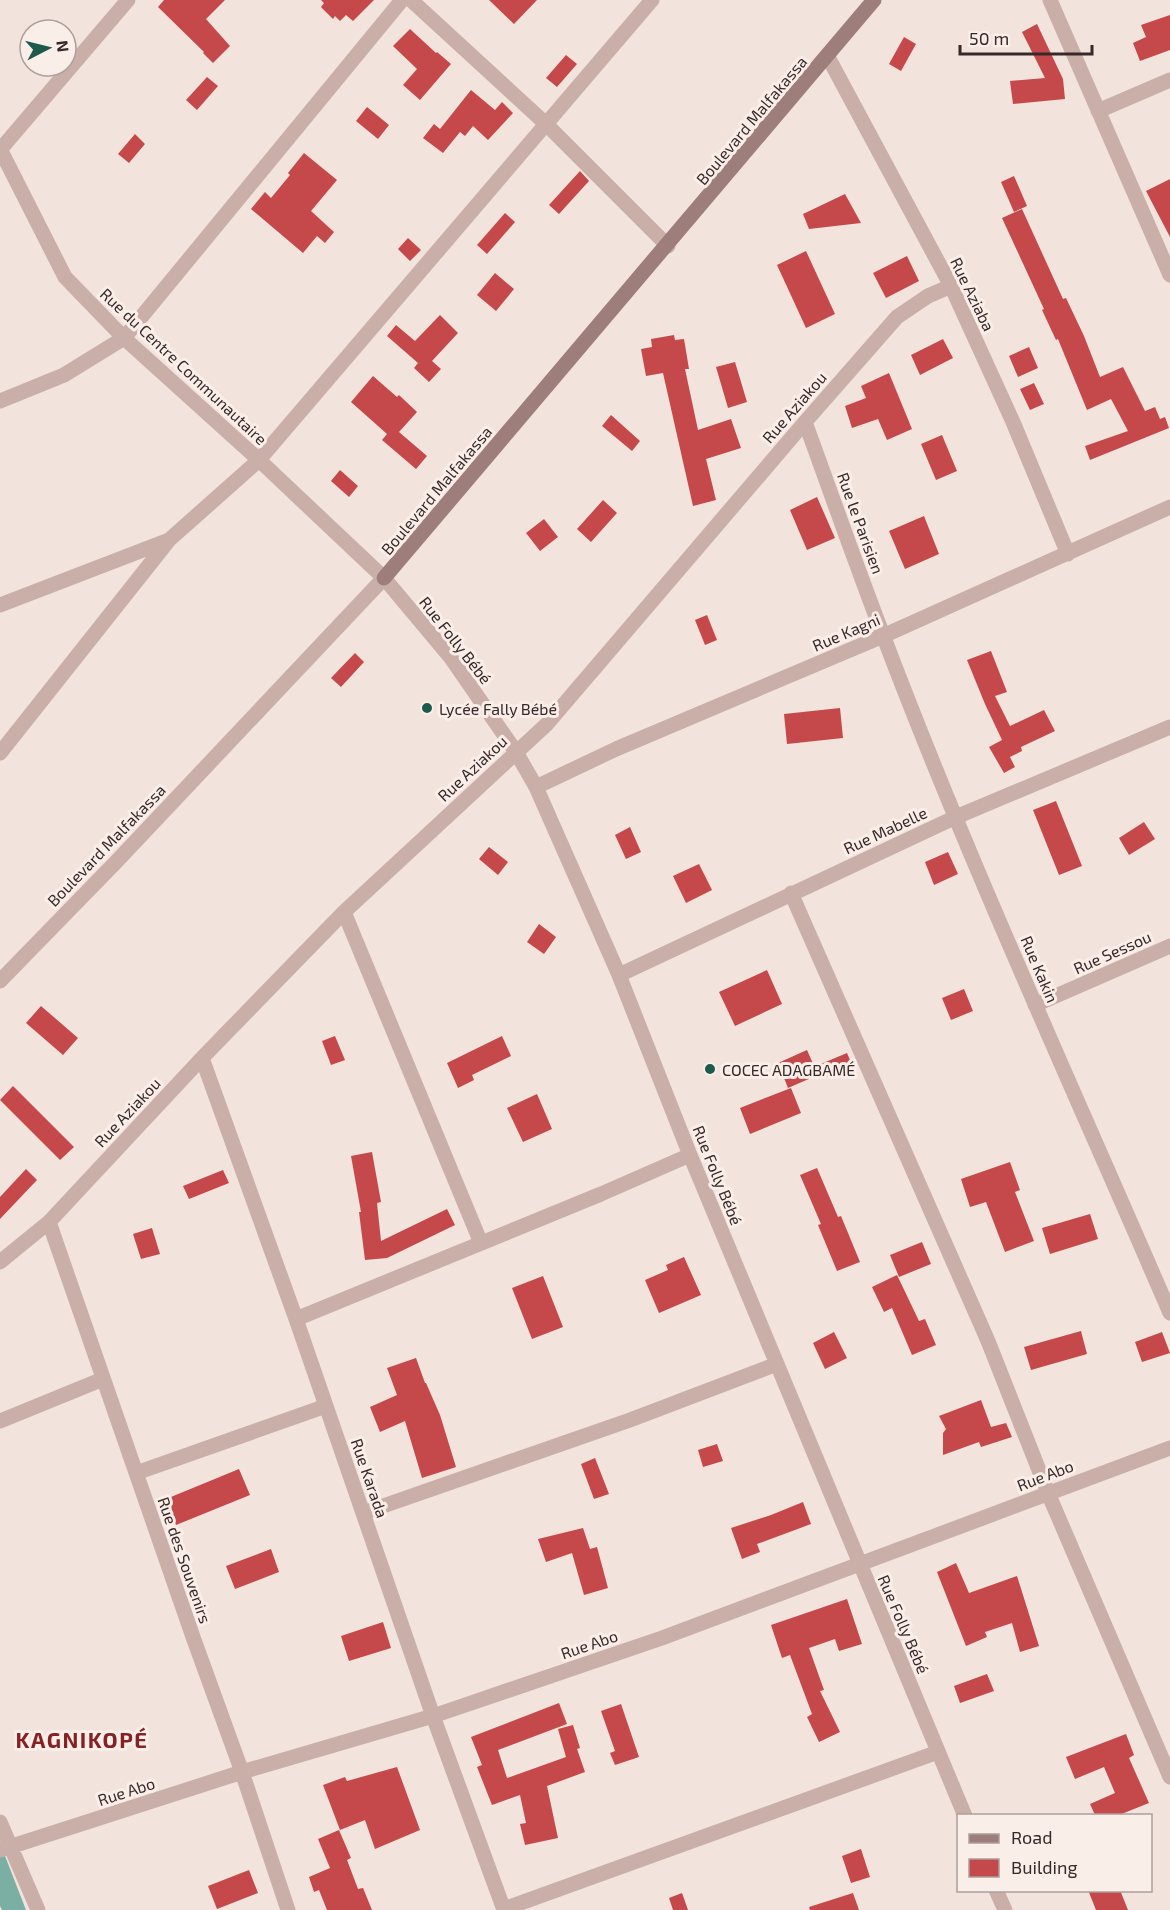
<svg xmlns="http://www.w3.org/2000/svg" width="1170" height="1910" font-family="'Exo 2',sans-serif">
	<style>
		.water { fill: #7cafa4 }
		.building { fill: #c5484a }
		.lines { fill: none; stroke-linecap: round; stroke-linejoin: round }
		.street { stroke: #caafa9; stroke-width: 15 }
		.secondary { stroke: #9e7e7a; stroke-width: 15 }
		.poi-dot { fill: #1e594d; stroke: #faeee9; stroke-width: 2 }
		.labels { text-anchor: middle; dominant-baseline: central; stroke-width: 6; stroke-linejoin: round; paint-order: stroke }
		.street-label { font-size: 16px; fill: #372929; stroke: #faeee9 }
		.poi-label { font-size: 16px; fill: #372929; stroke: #faeee9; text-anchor: start }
		.district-label { font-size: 22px; font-weight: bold; letter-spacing: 1.5px; fill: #862224; stroke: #faeee9 }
	</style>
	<rect width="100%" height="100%" fill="#f2e3dd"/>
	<path class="water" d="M0 1843 26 1910H2L0 1906Z"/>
	<path class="building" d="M164 0H225L206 19 230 46 213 63 203 53 204 52 158 7Z
		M321 0H374L353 21 346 15 340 21 335 16 333 19 321 7 324 3Z
		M489 0H537L514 24Z
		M1170 15V50L1140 61 1133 43 1146 37 1141 25Z
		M1037 24 1063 79 1065 99 1013 104 1010 81 1045 78 1022 32Z
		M410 29 436 53 437 52 451 64 420 100 403 85 417 69 393 46Z
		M904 37 916 44 901 71 889 64Z
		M566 55 577 64 557 87 546 78Z
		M207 77 218 86 197 110 186 100Z
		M471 90 495 110 502 102 513 113 488 140 473 126 465 136 460 132 443 153 423 138 434 124 440 129Z
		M367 107 389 125 378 139 356 121Z
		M135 134 145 144 129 163 118 154Z
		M304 153 337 180 311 211 334 232 325 243 317 236 303 253 251 209 265 192 271 198 290 175 288 173Z
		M580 171 589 181 559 214 549 205Z
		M1014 176 1027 206 1014 212 1001 182Z
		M1170 179V237L1146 191Z
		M845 194 861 223 809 229 803 214Z
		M1022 209 1063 299 1066 298 1084 336 1100 377 1123 367 1145 411 1155 407 1160 419 1165 417 1169 428 1090 460 1085 446 1128 431 1111 399 1087 410 1058 339 1056 340 1042 310 1044 309 1002 218Z
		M505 213 515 222 487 254 477 245Z
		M408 238 421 250 410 261 398 249Z
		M806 251 835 314 806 328 777 265Z
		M907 256 919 281 886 298 873 273Z
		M495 273 514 289 496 311 477 295Z
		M440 315 458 333 432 361 441 369 429 382 414 368 418 363 387 336 396 325 415 341Z
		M674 335 675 340 684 339 689 369H685L698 430 731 419 741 448 706 459 716 500 693 506 663 373 646 376 641 349 652 347 651 339Z
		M943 339 953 358 920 375 911 355Z
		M1029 347 1038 368 1018 377 1009 356Z
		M735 362 747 402 728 408 716 367Z
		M889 373 912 429 887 440 878 419 852 428 845 406 866 398 861 386Z
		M373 376 397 397 399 395 417 412 399 432 427 456 416 469 382 440 387 434 351 402Z
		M1034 383 1044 404 1030 410 1020 389Z
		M611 415 640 441 632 451 602 426Z
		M942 435 957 471 936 480 921 444Z
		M340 470 358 486 349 497 331 481Z
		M817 497 835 538 807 550 790 510Z
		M603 500 617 513 591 542 577 529Z
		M924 516 939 554 905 569 889 531Z
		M544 519 558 537 540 551 526 533Z
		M707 615 717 640 705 645 695 620Z
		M991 651 1007 692 995 696 1010 726 1044 710 1055 731 1021 747 1022 751 1010 757 1015 767 1004 773 989 747 1002 740 985 704 967 660Z
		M355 653 364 662 341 687 331 678Z
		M840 708 843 738 787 744 784 714Z
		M1056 801 1082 866 1059 875 1033 810Z
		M1144 822 1155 839 1129 855 1119 838Z
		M630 827 641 852 626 859 615 835Z
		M489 847 508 862 498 875 479 859Z
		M948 852 958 874 934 885 925 862Z
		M699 864 712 890 686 903 673 876Z
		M539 924 556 937 544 954 527 942Z
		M767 970 782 1004 735 1026 719 992Z
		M964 989 973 1011 951 1020 942 998Z
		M41 1006 78 1038 63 1055 26 1023Z
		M335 1036 345 1060 331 1065 322 1041Z
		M502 1036 511 1056 472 1075 474 1080 458 1088 447 1063Z
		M807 1050 818 1075 788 1088 778 1063Z
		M847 1053 852 1065 822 1079 816 1066Z
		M13 1086 74 1147 60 1160 0 1100Z
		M791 1088 801 1113 750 1134 740 1108Z
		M537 1094 552 1129 523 1142 507 1108Z
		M372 1152 381 1202 377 1203 381 1241 447 1209 455 1225 387 1258 365 1260 359 1212H361L351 1156Z
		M1010 1162 1020 1190 1015 1192 1034 1241 1005 1252 986 1202 970 1207 961 1179Z
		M817 1168 838 1217 841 1216 860 1262 837 1271 818 1225 821 1224 800 1175Z
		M26 1169 37 1180 0 1219V1197Z
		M223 1170 229 1183 189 1199 183 1186Z
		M1090 1214 1098 1239 1050 1254 1042 1228Z
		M152 1228 160 1254 141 1259 133 1234Z
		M922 1242 931 1264 899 1277 890 1255Z
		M684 1257 701 1295 659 1313 645 1280 668 1270 666 1265Z
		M897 1275 919 1321 925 1319 936 1345 912 1355 892 1308 884 1312 872 1287Z
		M543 1276 563 1327 532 1339 512 1288Z
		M1081 1331 1087 1354 1031 1370 1024 1347Z
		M834 1332 847 1358 825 1369 813 1343Z
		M1162 1332 1170 1353 1142 1362 1135 1342Z
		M416 1358 425 1383H426L440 1415 456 1467 422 1478 405 1421 380 1432 370 1407 397 1395 387 1368Z
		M981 1400 991 1427 1006 1423 1012 1437 981 1447 979 1442 943 1455V1433L946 1429 939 1416Z
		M717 1444 723 1461 703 1467 698 1450Z
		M595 1458 609 1494 594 1499 581 1464Z
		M239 1469 250 1495 176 1525 166 1499Z
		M803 1502 811 1524 757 1544 760 1552 742 1559 731 1528 771 1515Z
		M583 1528 590 1549 597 1547 608 1588 584 1595 572 1553 546 1562 538 1539Z
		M271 1549 279 1572 235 1589 226 1566Z
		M956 1563 969 1593 1017 1576 1039 1646 1020 1652 1012 1623 985 1632 987 1637 966 1646 937 1572Z
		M847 1599 862 1644 839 1651 835 1639 809 1648 824 1690 820 1691 840 1732 819 1742 807 1717 812 1714 790 1655 782 1658 771 1625Z
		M383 1622 391 1648 349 1661 341 1636Z
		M987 1674 994 1691 960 1703 954 1686Z
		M559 1703 567 1724 498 1750 507 1778 566 1757 558 1729 573 1725 580 1748 577 1749 585 1772 547 1786 558 1838 525 1845 520 1824 526 1823 520 1795 492 1805 477 1767 482 1765 471 1737Z
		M621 1704 639 1757 615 1765 610 1753 615 1751 601 1711Z
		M1126 1734 1134 1755 1129 1758 1149 1803 1119 1815H1095L1090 1804 1115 1793 1104 1767 1075 1779 1066 1757Z
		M397 1767 420 1830 375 1849 365 1820 340 1830 323 1785 345 1777 347 1781Z
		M339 1830 351 1858 347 1860 358 1889 363 1888 372 1910H327L319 1890 314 1892 309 1877 330 1868 318 1839Z
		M861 1849 870 1877 851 1883 842 1856Z
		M249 1870 258 1893 217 1909 208 1886Z
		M1088 1890H1120L1128 1910H1096Z
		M682 1893 688 1910H673L669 1898Z
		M853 1893 859 1910H810L809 1907Z"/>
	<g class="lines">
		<path class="street" d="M411 0 546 124 668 246
			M1050 0 1170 275
			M828 57 951 286 1013 422 1068 554
			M1098 111 1170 80
			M0 149 65 277 124 338 259 460 384 578 451 658 516 752 536 787 619 975 690 1155 965 1816
			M0 150 128 0
			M0 401 64 375 124 338 402 0
			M805 422C831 493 856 565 883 635 970 865 1073 1088 1170 1313
			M0 605 169 540
			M0 753 169 540 259 460 652 0
			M536 787 616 749 883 636 1170 507
			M791 893 988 1341 1048 1493 1170 1777
			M344 912 481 1243
			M619 975 956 817 1170 727
			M0 981 116 862 384 578
			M1035 1005 1170 946
			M202 1058 296 1319 433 1716 504 1910
			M49 1222 193 1637 242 1772 288 1910
			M0 1262 49 1222 202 1058 344 912 547 724 805 422 897 317 928 296 951 286
			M296 1319 601 1194 690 1155
			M0 1421 103 1379
			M136 1473 326 1406
			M363 1513 630 1420 777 1364
			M0 1822 38 1910
			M0 1850 242 1772 433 1716 662 1638 1170 1448
			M996 1890 1005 1910
			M504 1909 938 1752"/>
		<path class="secondary" d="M384 578 874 0"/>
	</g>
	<g class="poi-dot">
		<circle cx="427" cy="708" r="6"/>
		<circle cx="710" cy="1069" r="6"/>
	</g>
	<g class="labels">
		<g class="street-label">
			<text transform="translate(751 120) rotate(-50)">Boulevard Malfakassa</text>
			<text transform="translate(973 294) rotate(64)">Rue Aziaba</text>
			<text transform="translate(184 366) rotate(43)">Rue du Centre Communautaire</text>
			<text transform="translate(794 407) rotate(-49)">Rue Aziakou</text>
			<text transform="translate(436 490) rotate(-50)">Boulevard Malfakassa</text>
			<text transform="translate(861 523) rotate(70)">Rue le Parisien</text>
			<text transform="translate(846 632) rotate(-23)">Rue Kagni</text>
			<text transform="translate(456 640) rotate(52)">Rue Folly Bébé</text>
			<text transform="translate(472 768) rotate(-43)">Rue Aziakou</text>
			<text transform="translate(885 830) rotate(-25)">Rue Mabelle</text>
			<text transform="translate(106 845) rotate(-46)">Boulevard Malfakassa</text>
			<text transform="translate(1112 952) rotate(-24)">Rue Sessou</text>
			<text transform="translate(1040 969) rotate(67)">Rue Kakin</text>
			<text transform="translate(127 1112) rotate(-47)">Rue Aziakou</text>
			<text transform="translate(718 1175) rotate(68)">Rue Folly Bébé</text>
			<text transform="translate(1045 1475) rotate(-21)">Rue Abo</text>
			<text transform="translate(370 1478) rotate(71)">Rue Karada</text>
			<text transform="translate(185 1560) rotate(71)">Rue des Souvenirs</text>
			<text transform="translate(904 1624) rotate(67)">Rue Folly Bébé</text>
			<text transform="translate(589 1644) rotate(-19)">Rue Abo</text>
			<text transform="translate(126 1791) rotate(-18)">Rue Abo</text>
		</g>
		<g class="poi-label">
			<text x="439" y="708">Lycée Fally Bébé</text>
			<text x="722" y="1069">COCEC ADAGBAMÉ</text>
		</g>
		<g class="district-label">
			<text x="82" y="1739">KAGNIKOPÉ</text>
		</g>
	</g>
	<rect x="957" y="1814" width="195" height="78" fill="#faeee9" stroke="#ac9f9c" stroke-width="1.5"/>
	<rect x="969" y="1834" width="30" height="9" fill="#9e7e7a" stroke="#ac9f9c" stroke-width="1.5"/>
	<text x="1011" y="1844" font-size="18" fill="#372929">Road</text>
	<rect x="969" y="1859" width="30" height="18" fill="#c5484a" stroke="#ac9f9c" stroke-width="1.5"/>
	<text x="1011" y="1874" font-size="18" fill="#372929">Building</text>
	<g transform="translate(48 48) rotate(83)"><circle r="28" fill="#faeee9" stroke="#ac9f9c" stroke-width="1.5"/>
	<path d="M0-4.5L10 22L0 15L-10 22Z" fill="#1e594d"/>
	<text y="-9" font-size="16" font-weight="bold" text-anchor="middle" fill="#372929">N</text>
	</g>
	<path d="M960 45v9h132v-9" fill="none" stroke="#372929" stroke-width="3"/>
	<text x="969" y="45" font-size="18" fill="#372929" stroke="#faeee9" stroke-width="4.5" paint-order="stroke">50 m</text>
</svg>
